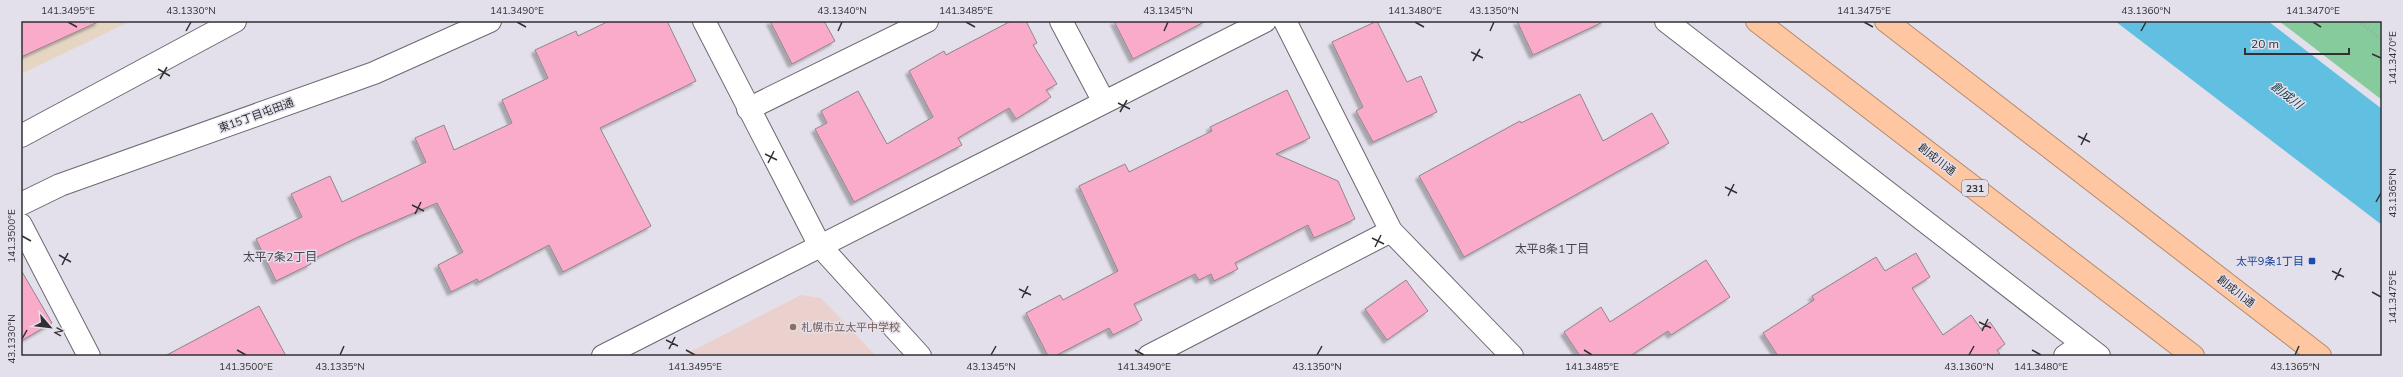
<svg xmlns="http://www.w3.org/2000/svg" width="2403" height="377" font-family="Mulish,'Noto Sans JP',sans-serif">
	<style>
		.commercial { fill: #e5d5c3 }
		.education { fill: #ebd1ce }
		.green { fill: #86cb9c }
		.water { fill: #61c0e1 }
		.building { fill: #fbabca; stroke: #91858a; filter: url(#shadow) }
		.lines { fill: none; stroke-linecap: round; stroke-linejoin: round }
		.minor-casing { stroke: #6c6872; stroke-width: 24 }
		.tertiary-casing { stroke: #6c6872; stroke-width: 24 }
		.trunk-casing { stroke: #b6896d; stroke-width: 24 }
		.path { stroke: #a3a1a9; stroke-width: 2.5; stroke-dasharray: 1 3; stroke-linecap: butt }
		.minor { stroke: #fff; stroke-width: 22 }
		.tertiary { stroke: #fff; stroke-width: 22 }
		.trunk { stroke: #fec7a2; stroke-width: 22 }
		.ticks { fill: none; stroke: #313034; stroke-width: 1.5 }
		.transit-dot { fill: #1a4fb4; stroke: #e3e0eb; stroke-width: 1.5 }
		.education-dot { fill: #8d6e63; stroke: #e3e0eb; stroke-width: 1.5 }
		.labels { text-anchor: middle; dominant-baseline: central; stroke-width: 3; stroke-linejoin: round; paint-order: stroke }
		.shield { fill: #e3e0eb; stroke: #66656b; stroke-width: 1 }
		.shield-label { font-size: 10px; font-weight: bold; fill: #313034 }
		.street-label { font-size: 11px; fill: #313034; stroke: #e3e0eb }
		.transit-label { font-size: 11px; fill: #164399; stroke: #e3e0eb; text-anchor: end }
		.education-label { font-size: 11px; fill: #785e54; stroke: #e3e0eb; text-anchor: start }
		.water-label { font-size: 12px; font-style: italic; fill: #0f3b49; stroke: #e3e0eb }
		.neighbourhood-label { font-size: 12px; fill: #49454f; stroke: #e3e0eb }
		.neatline { fill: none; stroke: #313034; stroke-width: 1.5 }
		.ticks-label { font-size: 10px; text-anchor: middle; fill: #313034 }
	</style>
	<defs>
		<filter id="shadow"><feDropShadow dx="-3.5" dy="3.5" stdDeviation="1" flood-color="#0004"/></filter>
	</defs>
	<rect width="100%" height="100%" fill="#e3e0eb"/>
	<path class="commercial" d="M21 21H131L21 74Z"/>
	<path class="education" d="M801 295 821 298 876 356H682Z"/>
	<path class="green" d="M2279 21H2382V100Z"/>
	<path class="water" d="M2115 21H2268L2382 109V225Z"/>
	<path class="building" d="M21 21H100L21 57Z
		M609 21H667L696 81 600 128 651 226 563 272 549 245 479 282 477 279 451 292 438 265 463 252 437 203 358 237 309 261 311 264 276 281 256 239 302 217 291 194 330 176 342 202 426 162 415 138 444 125 454 150 512 123 502 100 548 78 535 50 576 31 578 36Z
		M770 21H824L835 41 792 64Z
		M1011 21H1026L1037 43 1033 45 1057 84 1046 90 1051 97 1016 119 1009 108 958 138 962 145 854 202 815 129 827 123 821 111 858 91 887 144 933 117 909 71 944 51 946 55Z
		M1114 21H1206L1133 59Z
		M1377 21 1407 82 1421 76 1437 112 1373 142 1356 111 1363 107 1332 42Z
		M1517 21H1605L1533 55Z
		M1287 90 1310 138 1276 154 1338 181 1355 219 1314 238 1308 225 1235 263 1238 269 1214 281 1211 274 1199 280 1195 274 1134 304 1142 320 1113 335 1109 328 1055 356H1048L1026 313 1060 295 1063 300 1118 271 1079 186 1125 164 1129 172 1212 131 1210 127Z
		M1580 94 1603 141 1652 113 1669 143 1464 257 1419 176 1520 121 1521 123Z
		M1916 253 1930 277 1912 288 1943 335 1971 315 1981 329 1990 322 2005 344 1997 350 2001 356H1778L1763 333 1814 300 1812 296 1876 257 1885 271Z
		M1706 260 1730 297 1671 335 1668 331 1630 356H1580L1564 332 1601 307 1610 322Z
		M21 270 52 323 21 341Z
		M1406 280 1428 311 1387 340 1365 309Z
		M259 306 286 356H165Z"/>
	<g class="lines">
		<g class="minor-casing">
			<path id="minor" d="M704 21 820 246 920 356
				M1061 21 1104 102
				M1285 21 1391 231 1512 356
				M1666 21 2099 356
				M748 109 927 21
				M21 225 89 356
				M603 356 1265 21
				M1149 356 1391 231
				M2065 356 2083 344"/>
		</g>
		<g class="tertiary-casing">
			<path id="tertiary" d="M21 136 235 21
				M21 204 60 185 374 73 490 21"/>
		</g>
		<g class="trunk-casing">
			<path id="trunk" d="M1757 21 2193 356
				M1886 21 2320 356"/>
		</g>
		<path class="path" d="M2358 21 2382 40"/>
		<use href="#minor" class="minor"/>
		<use href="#tertiary" class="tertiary"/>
		<use href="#trunk" class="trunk"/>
	</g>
	<path class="ticks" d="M68 22 77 27M517 22 526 27M966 22 975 27M1415 22 1424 27M1864 22 1873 27M2313 22 2321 27M186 31 191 22M838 31 842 22M1164 31 1168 22M1490 31 1494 22M2141 31 2146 22M1471 52 1483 58M2372 54 2381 58M1473 61 1480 49M158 69 170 76M160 79 167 67M1118 103 1130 109M1120 112 1127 100M2078 136 2090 142M2081 145 2087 133M765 154 777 160M768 163 774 151M1725 187 1737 193M1728 196 1734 184M2376 202 2381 193M412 205 424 211M415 214 421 202M22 236 31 241M1372 238 1384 244M1375 247 1381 235M59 255 71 262M62 265 68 253M2332 271 2344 277M2335 280 2341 268M1019 289 1031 295M2372 292 2381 297M1022 298 1028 286M1979 322 1991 328M1982 331 1988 319M22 339 27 330M666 340 678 346M669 349 675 337M237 350 246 355M686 350 695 355M1135 350 1144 355M1584 350 1592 355M2032 350 2041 355M340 355 344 346M991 355 996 346M1317 355 1322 346M1969 355 1974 346M2295 355 2299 346"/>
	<rect class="transit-dot" x="2308" y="257" width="8" height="8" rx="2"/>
	<circle class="education-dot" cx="793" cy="327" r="4"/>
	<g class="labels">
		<rect class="shield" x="1962" y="180" width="26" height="16" rx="3"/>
		<g class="shield-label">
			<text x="1975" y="188">231</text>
		</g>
		<g class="street-label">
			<text transform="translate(256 115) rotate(-20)">東15丁目屯田通</text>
			<text transform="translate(1937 159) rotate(38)">創成川通</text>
			<text transform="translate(2236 291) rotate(38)">創成川通</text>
		</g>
		<g class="transit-label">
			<text x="2304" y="261">太平9条1丁目</text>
		</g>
		<g class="education-label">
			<text x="801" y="327">札幌市立太平中学校</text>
		</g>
		<g class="water-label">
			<text transform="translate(2287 95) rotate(38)">創成川</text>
		</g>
		<g class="neighbourhood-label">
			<text x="1552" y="248">太平8条1丁目</text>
			<text x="280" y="256">太平7条2丁目</text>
		</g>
	</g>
	<rect width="2403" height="377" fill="none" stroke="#e3e0eb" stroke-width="44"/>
	<g transform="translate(50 327) rotate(118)" stroke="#e3e0eb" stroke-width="3" paint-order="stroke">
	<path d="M0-3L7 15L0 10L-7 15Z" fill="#313034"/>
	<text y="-6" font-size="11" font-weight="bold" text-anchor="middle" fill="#313034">N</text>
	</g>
	<path d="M2245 48v6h104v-6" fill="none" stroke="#313034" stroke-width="2"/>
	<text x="2251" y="48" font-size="12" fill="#313034" stroke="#e3e0eb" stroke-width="3" paint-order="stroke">20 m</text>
	<rect x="22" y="22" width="2359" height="333" class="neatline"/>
	<g class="ticks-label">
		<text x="68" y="14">141.3495°E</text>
		<text x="191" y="14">43.1330°N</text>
		<text x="517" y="14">141.3490°E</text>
		<text x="842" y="14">43.1340°N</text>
		<text x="966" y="14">141.3485°E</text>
		<text x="1168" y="14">43.1345°N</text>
		<text x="1415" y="14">141.3480°E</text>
		<text x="1494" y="14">43.1350°N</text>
		<text x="1864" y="14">141.3475°E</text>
		<text x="2146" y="14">43.1360°N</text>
		<text x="2313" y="14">141.3470°E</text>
		<text transform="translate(2392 58) rotate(-90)" y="4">141.3470°E</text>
		<text transform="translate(2392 193) rotate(-90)" y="4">43.1365°N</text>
		<text transform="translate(11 236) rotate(-90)" y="4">141.3500°E</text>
		<text transform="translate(2392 297) rotate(-90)" y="4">141.3475°E</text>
		<text transform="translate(11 339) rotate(-90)" y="4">43.1330°N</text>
		<text x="246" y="370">141.3500°E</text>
		<text x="340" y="370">43.1335°N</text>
		<text x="695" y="370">141.3495°E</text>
		<text x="991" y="370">43.1345°N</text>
		<text x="1144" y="370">141.3490°E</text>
		<text x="1317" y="370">43.1350°N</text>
		<text x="1592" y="370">141.3485°E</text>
		<text x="1969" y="370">43.1360°N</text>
		<text x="2041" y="370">141.3480°E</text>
		<text x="2295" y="370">43.1365°N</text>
	</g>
</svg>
